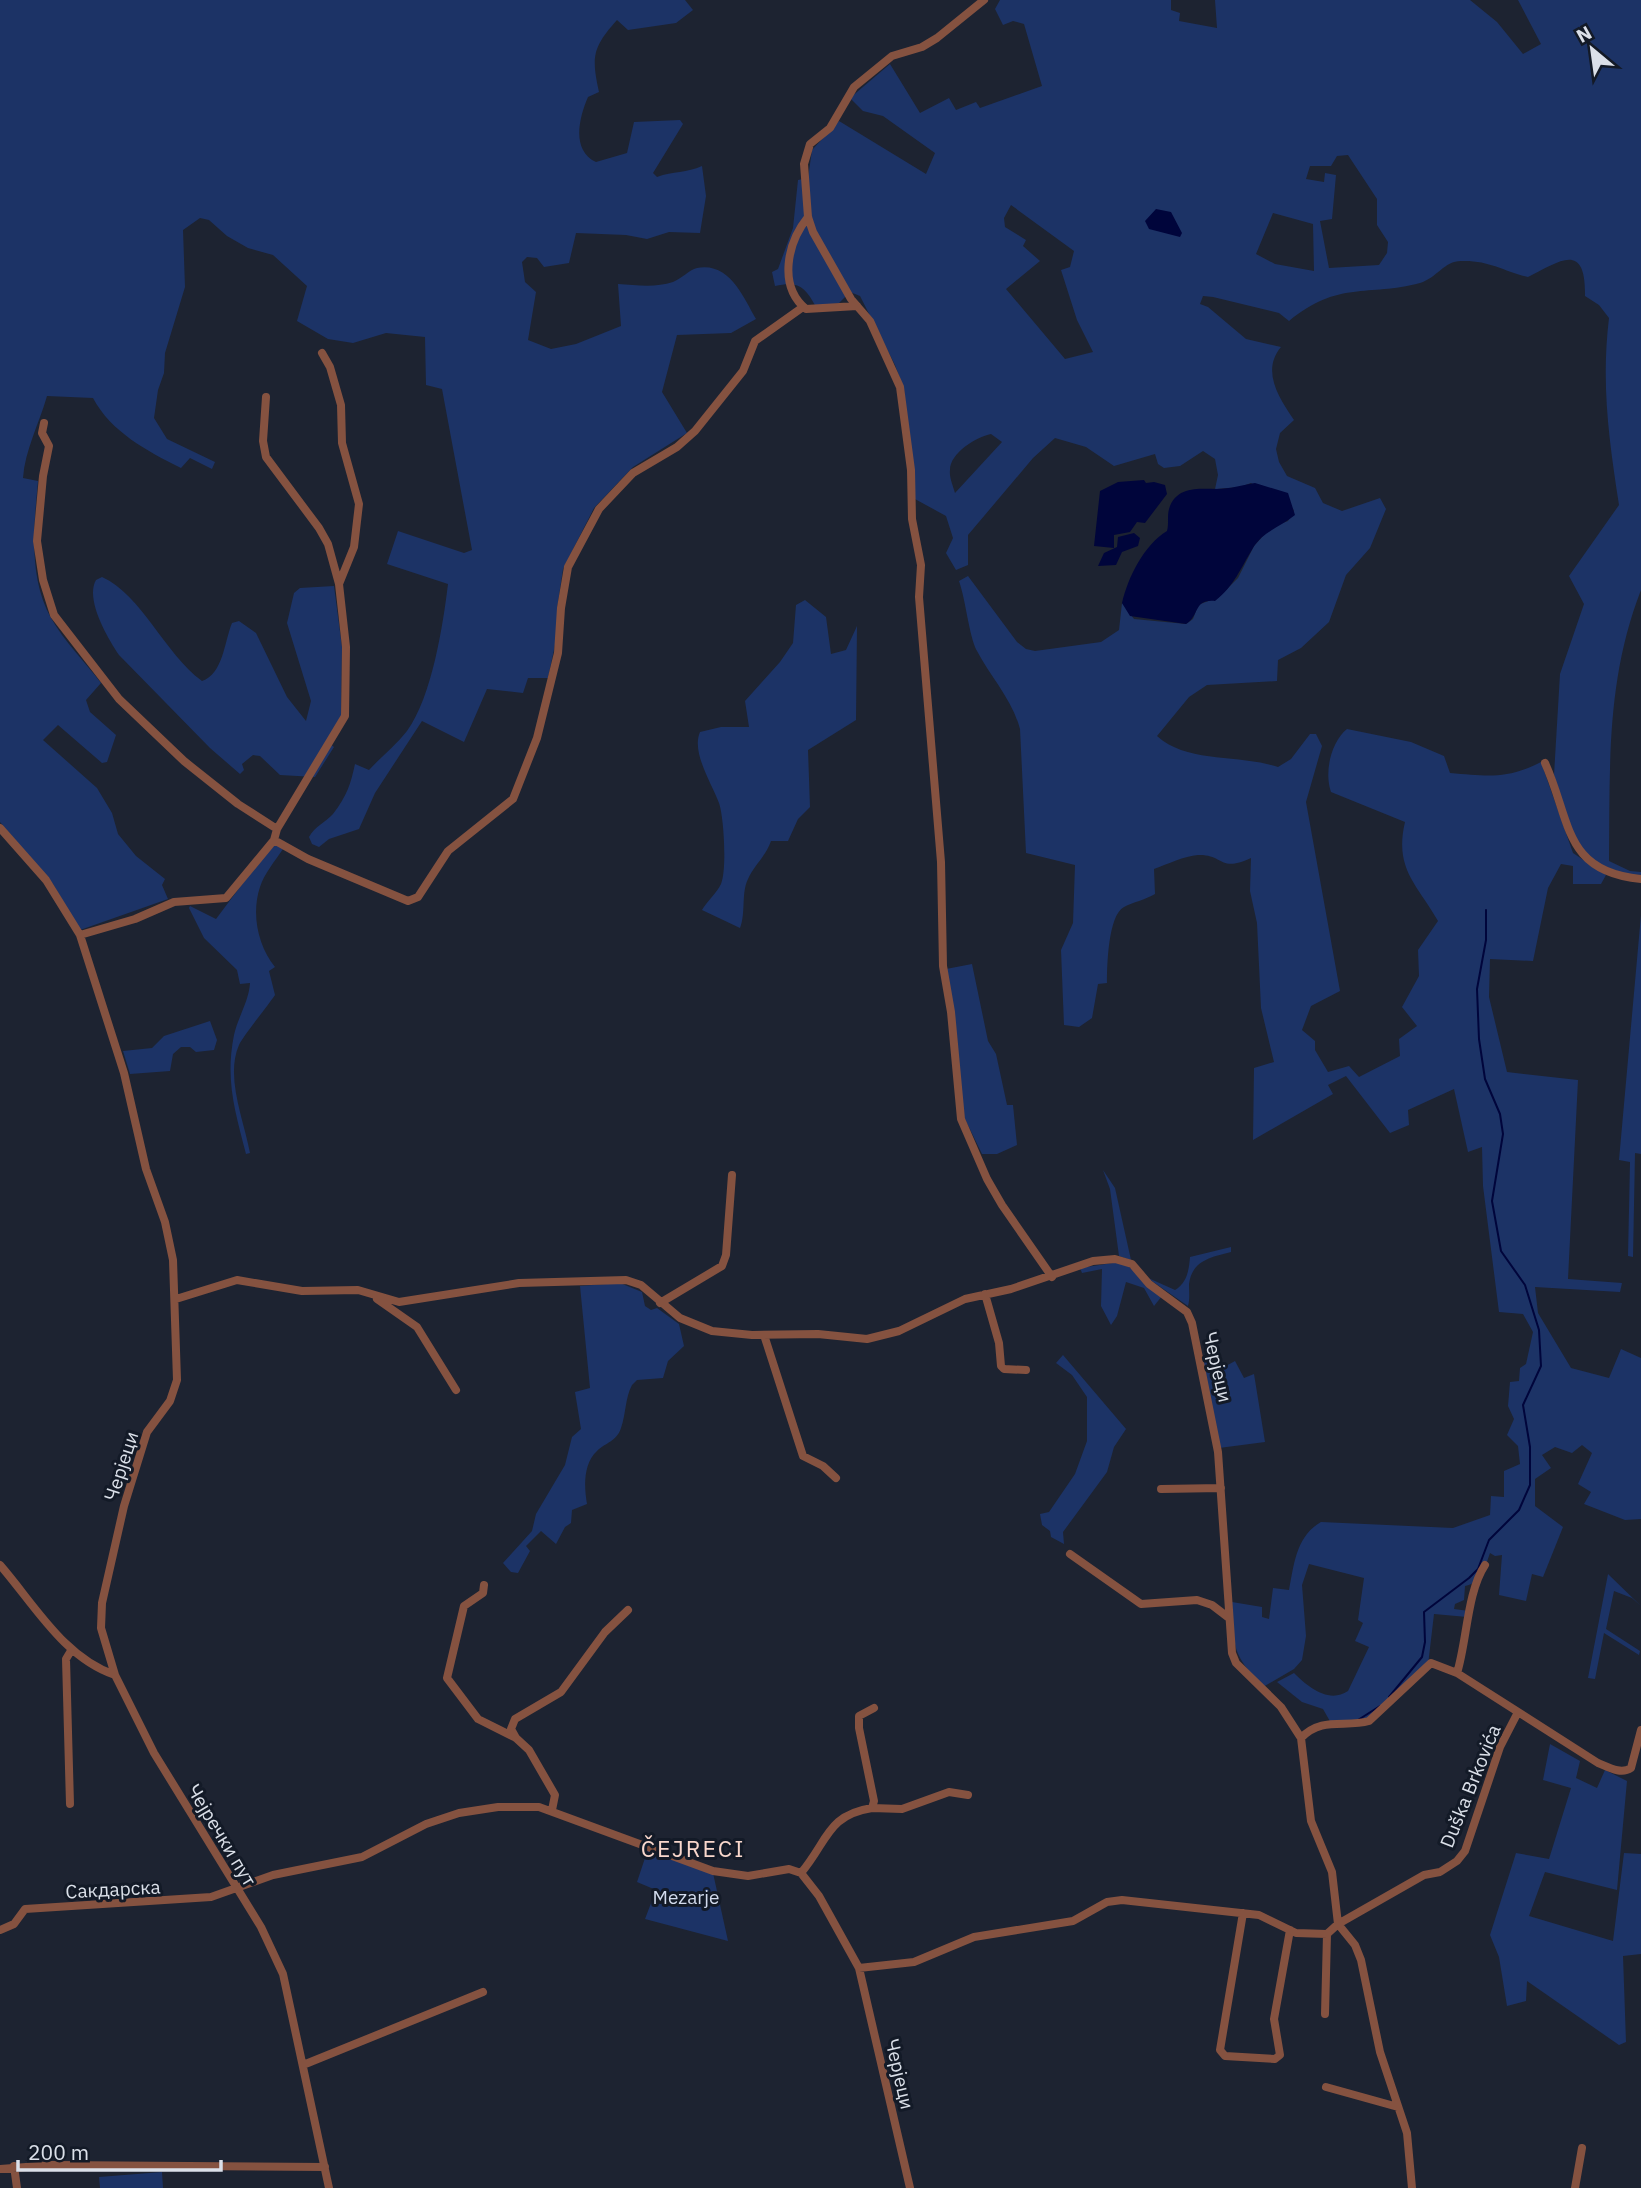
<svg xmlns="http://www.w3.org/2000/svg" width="1641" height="2188" font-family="'IBM Plex Sans',sans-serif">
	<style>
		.green { fill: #1c3366; fill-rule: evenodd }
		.water { fill: #00053b }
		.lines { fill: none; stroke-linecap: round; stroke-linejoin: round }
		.stream { stroke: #00053b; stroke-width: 2 }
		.minor { stroke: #855240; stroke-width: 8 }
		.labels { text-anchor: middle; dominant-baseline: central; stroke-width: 6; stroke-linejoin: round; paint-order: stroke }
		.street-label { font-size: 19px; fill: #dbe0e9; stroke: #131a27 }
		.park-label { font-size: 19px; fill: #d2dbed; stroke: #131a27 }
		.quarter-label { font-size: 23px; letter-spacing: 2px; fill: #f8d7cc; stroke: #131a27 }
	</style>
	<rect width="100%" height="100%" fill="#1d2331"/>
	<path class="green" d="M0 0H685L693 10 676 23 628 30 617 20C593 47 591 56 599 92L588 97C579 118 571 150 596 162L627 153 634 122 680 120 683 124 653 173 657 177C673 171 687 173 702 166L706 196 700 233 669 232 647 239 626 235 576 233 569 263 544 267 537 258 527 257 522 262 525 282 536 292 528 340 551 349 576 344 621 326 618 284C636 285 655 288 673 282 681 279 689 270 697 268 730 262 743 297 756 319L731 333 677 335 662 392 687 433 633 467 594 508 563 569 557 609 559 626 548 678H528L523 693 487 689 464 742 422 721 375 793 359 829 329 839 319 847 312 844 309 837C315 826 325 823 333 814 347 796 351 783 355 764L369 770C381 757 396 745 407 731 432 697 443 625 448 584L387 564 398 531 464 553 472 550 442 389 426 385 425 337 386 333 353 343 328 339 297 321 307 286 273 255 248 248 227 236 209 220 200 218 183 230 185 287 165 353 164 373 158 390 154 418 167 439 215 462 212 469 190 458 181 468C147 451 111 432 93 398L47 396C39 424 25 450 23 478L38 481C34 525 28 577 51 618 64 641 85 662 101 683L86 700 90 712 116 735 107 762 102 763 58 725 43 740 97 788 112 813 118 834 136 856 165 879 162 885 168 899 80 930 53 884 0 822Z
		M1000 0H1171V10L1180 13 1179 21 1217 28 1215 0H1470L1497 22 1523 54 1541 44 1518 0H1641V590C1606 680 1610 767 1609 861L1630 871 1641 872V875L1625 874 1594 862 1575 841 1554 775 1560 674 1584 604 1569 576 1619 505C1609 440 1601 384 1609 318L1599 305 1585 296C1586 240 1559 262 1528 277 1503 271 1489 260 1461 261 1444 261 1437 278 1420 283 1367 297 1339 280 1289 321L1279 313 1213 297 1203 296 1200 304 1208 307 1246 339 1281 347C1261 371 1279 398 1294 420L1280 433 1276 449 1279 462 1287 476 1315 488 1323 503 1342 511 1380 498 1386 509 1370 548 1346 575 1329 622 1301 648 1278 660 1277 681 1207 685 1189 697 1157 736C1188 764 1240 754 1278 767L1291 759 1310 734H1316L1322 746 1306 802 1340 991 1311 1006 1302 1030 1315 1041V1050L1328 1072 1349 1066 1359 1077 1400 1056 1399 1039 1417 1026 1402 1007 1419 976 1418 950 1438 921C1417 884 1394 869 1405 822L1331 792C1324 772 1331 742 1347 729L1411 742 1444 756 1450 773C1487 776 1506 780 1541 762L1573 853 1606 875 1601 884H1573V866L1561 864 1548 888 1533 961 1490 959 1489 997 1507 1072 1578 1080 1568 1279 1622 1283 1620 1292 1535 1287 1538 1313 1571 1368 1609 1378 1621 1349 1641 1358V1519L1625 1520 1584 1504 1591 1492 1578 1484 1592 1453 1582 1445 1572 1453 1555 1447 1542 1455 1551 1468 1535 1479V1506L1563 1527 1543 1577 1532 1574 1526 1601 1499 1595 1502 1555 1495 1556 1490 1553C1485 1567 1482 1583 1465 1586L1464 1600 1455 1604 1454 1609 1469 1611 1467 1617 1434 1614 1428 1665 1376 1719 1331 1723 1323 1709 1302 1702 1277 1682 1294 1673C1308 1687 1329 1704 1348 1691L1369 1647 1355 1641 1363 1623 1358 1620 1364 1578 1309 1564 1302 1585 1306 1636 1302 1660 1294 1669 1263 1687C1231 1652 1234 1648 1232 1602L1262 1607V1617L1269 1619 1273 1588 1289 1590C1294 1565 1296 1536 1321 1522L1453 1528 1490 1515 1491 1496 1504 1497V1471L1520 1464 1518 1446 1507 1435 1514 1419 1508 1406 1510 1382 1519 1381 1520 1368 1526 1364 1533 1332 1523 1314 1499 1312 1483 1186 1482 1147 1468 1152 1454 1089 1408 1110 1409 1125 1390 1133 1346 1076 1328 1085 1333 1094 1253 1140 1254 1068 1274 1062 1261 1008 1257 923 1250 891 1251 858C1219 873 1224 854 1198 855 1184 856 1168 864 1154 869L1155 894C1145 900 1133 902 1124 907 1108 915 1107 967 1107 983L1098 984 1092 1018 1079 1027 1064 1025 1061 950 1073 923 1075 865 1026 853 1020 729C1012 699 990 676 977 651 969 636 966 601 959 581L968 576 1017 642 1026 649 1035 651 1101 642 1119 630 1122 603 1134 619 1186 624 1193 619 1198 605 1219 597 1238 578 1254 546 1270 528 1288 521 1294 510 1251 483 1240 487 1215 489 1218 475 1215 459 1203 451 1180 466 1164 468 1158 464 1155 454 1114 466 1086 447 1055 438 1033 458 968 535V565L956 570 946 553 953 538 946 516 915 499 904 389 895 365 860 296 850 292 839 303 816 307C805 287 799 281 775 286L772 272 778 269 793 228 798 180 808 178 812 150 839 121 926 174 935 153 883 116 863 111 850 98 890 64 920 113 949 98 956 110 976 102 980 108 1042 86 1024 24 1013 21 1003 25 995 9ZM1348 155 1377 199V225L1388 242 1387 253 1379 265 1329 268 1320 221 1332 219 1336 175 1325 173 1324 182 1306 179 1310 166H1331L1337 156ZM1011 205 1074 251 1070 267 1061 270 1077 320 1093 352 1065 359 1006 289 1040 261 1023 246 1026 240 1005 227 1004 218ZM1273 213 1313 224 1314 271 1275 264 1256 254ZM991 434 1002 442 955 493C953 486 949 477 950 470 950 453 976 437 991 434Z
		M102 577C142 595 164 653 202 681 223 674 224 643 232 623L239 621 256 633 287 697 306 721 311 701 287 623 294 593 300 588 334 586 342 647 341 720 328 742 334 747 315 777 280 775 260 756 253 755 242 764 244 770 240 774 210 748 119 655C107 637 85 599 96 580Z
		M805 600 826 617 831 654 846 650 857 626 856 720 808 750 810 807 798 819 788 841H771C766 856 754 865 748 879 741 893 746 913 740 928L702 910C707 901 717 893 721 884 727 870 724 817 719 803 712 784 691 752 700 732L721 727H749L745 701 780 662 793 643 796 605Z
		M273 843 283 849C275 861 264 874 260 887 251 914 258 946 275 967L269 971 275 995C267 1007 243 1036 239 1045 225 1077 244 1120 250 1153L246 1154C235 1111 225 1080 234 1035 238 1017 249 1001 250 983L240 984 237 970 204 938 189 908 190 906 216 919Z
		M1641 915V1154L1635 1153 1633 1257 1628 1256 1630 1162 1619 1160Z
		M972 964 988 1041 996 1054 1007 1105H1013L1017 1145 997 1154H982L964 1117 946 969Z
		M210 1021 217 1040 214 1050 196 1052 190 1047H181L173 1054 170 1071 130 1074 123 1051 152 1048 164 1036Z
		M1103 1170 1115 1188 1131 1260 1119 1256 1110 1189Z
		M1231 1247V1252C1212 1257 1192 1260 1189 1284 1189 1292 1190 1299 1188 1306L1146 1277 1175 1290C1187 1283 1189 1270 1190 1257Z
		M1119 1262 1127 1265 1162 1296 1154 1306 1144 1288 1126 1282 1117 1316 1111 1325 1101 1306 1102 1269 1082 1273 1080 1268Z
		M620 1283 642 1292 645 1306 651 1310 657 1308 679 1324 684 1346 668 1361 663 1378 637 1380 632 1385C625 1398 626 1414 621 1428 617 1441 605 1443 597 1451 583 1464 584 1487 587 1504L572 1510 571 1523 565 1527 556 1544 541 1531 526 1546 530 1551 518 1573 511 1572 503 1563 532 1531 536 1514 565 1465 572 1437 581 1429 575 1392 590 1388 580 1286Z
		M1063 1355 1126 1429 1114 1447 1107 1472 1063 1532 1064 1544 1051 1537 1050 1531 1042 1525 1040 1514 1049 1512 1075 1474 1087 1441V1397L1072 1375 1056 1363Z
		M1211 1360 1215 1372 1235 1361 1244 1378 1254 1374 1265 1442 1219 1448 1202 1362Z
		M1608 1574 1641 1606 1632 1598 1614 1591 1606 1629 1640 1651 1639 1655 1604 1633 1595 1679 1588 1678Z
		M1550 1744 1580 1761 1576 1778 1597 1788 1605 1770 1627 1781 1617 1890 1545 1872 1529 1916 1613 1941 1624 1853 1641 1854V1954L1623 1956 1626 2042 1619 2045 1527 1981 1526 2001 1507 2006 1499 1957 1490 1935 1516 1853 1549 1859 1571 1788 1543 1780Z
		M648 1849 713 1873 728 1941 645 1919 656 1890 637 1882Z
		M162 2172 163 2188H100L99 2177Z"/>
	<path class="water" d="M1156 209 1171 212 1182 233 1180 237 1149 229 1145 221Z
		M1144 480 1146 483 1154 482 1165 485 1167 494 1145 523 1137 522 1130 532 1114 535V548L1094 546 1100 491 1118 482Z
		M1255 483 1288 493 1295 515C1281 527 1263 531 1253 548 1240 569 1235 585 1215 601 1193 599 1200 616 1186 624L1130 616 1122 603C1128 577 1144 545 1167 531 1169 524 1167 516 1169 509 1176 486 1199 489 1217 489 1229 489 1243 485 1255 483Z
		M1134 533 1140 538 1138 546 1122 552 1116 565 1098 566 1104 553 1117 547 1118 537Z"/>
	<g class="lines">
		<path class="stream" d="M1389 1697 1422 1657 1425 1642 1424 1612 1469 1578 1478 1569 1489 1540 1519 1510 1530 1485V1447L1523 1405 1541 1366 1539 1330 1525 1285 1501 1251 1492 1201 1503 1134 1500 1114 1485 1079 1479 1039 1477 989 1486 940V910
			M1358 1720 1380 1706"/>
		<path class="minor" d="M984 0 937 38 922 47 892 56 854 87 830 128 810 144 804 164 808 217 813 232 851 299 870 321 900 387 911 470 912 519 921 565 919 597 941 862 943 966 951 1012 961 1119 987 1179 1002 1205 1052 1277
			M808 217C787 243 778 286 806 309L857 306
			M322 353 330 367 341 405 342 443 359 504 354 547 339 584 346 647 345 716 277 829 274 840 308 859 408 901 418 897 448 851 513 799 537 738 558 653 561 608 568 567 599 509 633 473 677 447 695 431 743 371 755 341 803 307
			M266 397 263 441 266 457 319 528 328 544 339 584
			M44 423 42 433 49 446 43 476 37 541 43 580 54 615 119 699 184 761 238 804 277 829
			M1545 763C1571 820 1563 872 1641 879
			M0 828 46 880 80 935 124 1073 146 1169 165 1222 173 1260 177 1380 170 1401 147 1432 124 1506 102 1603 101 1628 115 1675
			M80 935 135 919 174 902 226 898 274 840
			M985 1294 999 1343 1001 1366 1004 1369 1026 1370
			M176 1299 237 1280 302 1291 358 1290 399 1302 519 1283 626 1280 641 1285 680 1318 712 1331 752 1335 818 1334 867 1339 899 1331 965 1299 1011 1289 1093 1261 1115 1259 1132 1264 1149 1284 1187 1312 1192 1323 1218 1452 1232 1653 1236 1663 1281 1707 1301 1738 1311 1821 1332 1872 1338 1924 1355 1945 1361 1960 1380 2052 1407 2133 1412 2188
			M377 1299 417 1327 456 1390
			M660 1303 722 1266 726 1255 732 1175
			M764 1335 803 1456 823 1466 836 1478
			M1161 1489 1221 1488
			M1070 1554 1141 1604 1197 1600 1212 1605 1229 1618
			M0 1565C34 1604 64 1658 115 1675L154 1753 261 1927 283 1974 329 2188
			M484 1585 483 1593 464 1606 447 1678 478 1719 516 1738 529 1750 555 1795 552 1810
			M1457 1673C1467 1641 1467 1592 1485 1565
			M516 1738 511 1729 515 1719 561 1692 605 1632 628 1610
			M1301 1738C1322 1716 1345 1728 1369 1721L1431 1663 1457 1673 1598 1763C1608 1767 1621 1775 1631 1768L1641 1730
			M70 1804 66 1659 72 1649
			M872 1808 902 1809 949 1792 968 1795
			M801 1873C828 1841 827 1815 872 1808L874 1801 859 1728V1716L874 1708
			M1243 1913 1220 2050 1225 2056 1275 2059 1280 2055 1274 2019 1290 1930
			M0 1930 14 1924 25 1909 211 1897 273 1875 362 1857 426 1824 459 1813 498 1807H539L713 1871 748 1876 789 1869 801 1873 819 1896 859 1968 914 1962 974 1937 1073 1921 1107 1902 1122 1900 1259 1915 1296 1933 1327 1934 1338 1924 1424 1875 1440 1872 1457 1861 1465 1851 1500 1747 1517 1714
			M859 1968 910 2188
			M1325 2014 1327 1934
			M303 2065 483 1992
			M1326 2087 1398 2107
			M14 2166 17 2188
			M0 2169 52 2165 325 2167
			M1575 2188 1582 2148"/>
	</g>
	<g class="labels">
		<g class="street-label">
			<text transform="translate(1218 1367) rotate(77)">Черјеци</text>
			<text transform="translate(121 1466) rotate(-72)">Черјеци</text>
			<text transform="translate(1470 1786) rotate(-68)">Duška Brkovića</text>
			<text transform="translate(222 1835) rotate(59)">Чејречки пут</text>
			<text transform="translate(113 1889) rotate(-3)">Сакдарска</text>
			<text transform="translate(900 2074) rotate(77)">Черјеци</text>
		</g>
		<g class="park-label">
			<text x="686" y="1897">Mezarje</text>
		</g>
		<g class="quarter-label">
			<text x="693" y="1848">ČEJRECI</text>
		</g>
	</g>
	<g transform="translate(1592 49) rotate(331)" stroke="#131a27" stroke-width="5" paint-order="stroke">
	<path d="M0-5L12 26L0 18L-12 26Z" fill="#dbe0e9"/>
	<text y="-10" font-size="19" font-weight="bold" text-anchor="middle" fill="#dbe0e9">N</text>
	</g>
	<path d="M18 2160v10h203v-10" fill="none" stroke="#dbe0e9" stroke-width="3.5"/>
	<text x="28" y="2160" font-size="21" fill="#dbe0e9" stroke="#131a27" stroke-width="5" paint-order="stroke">200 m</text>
</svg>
